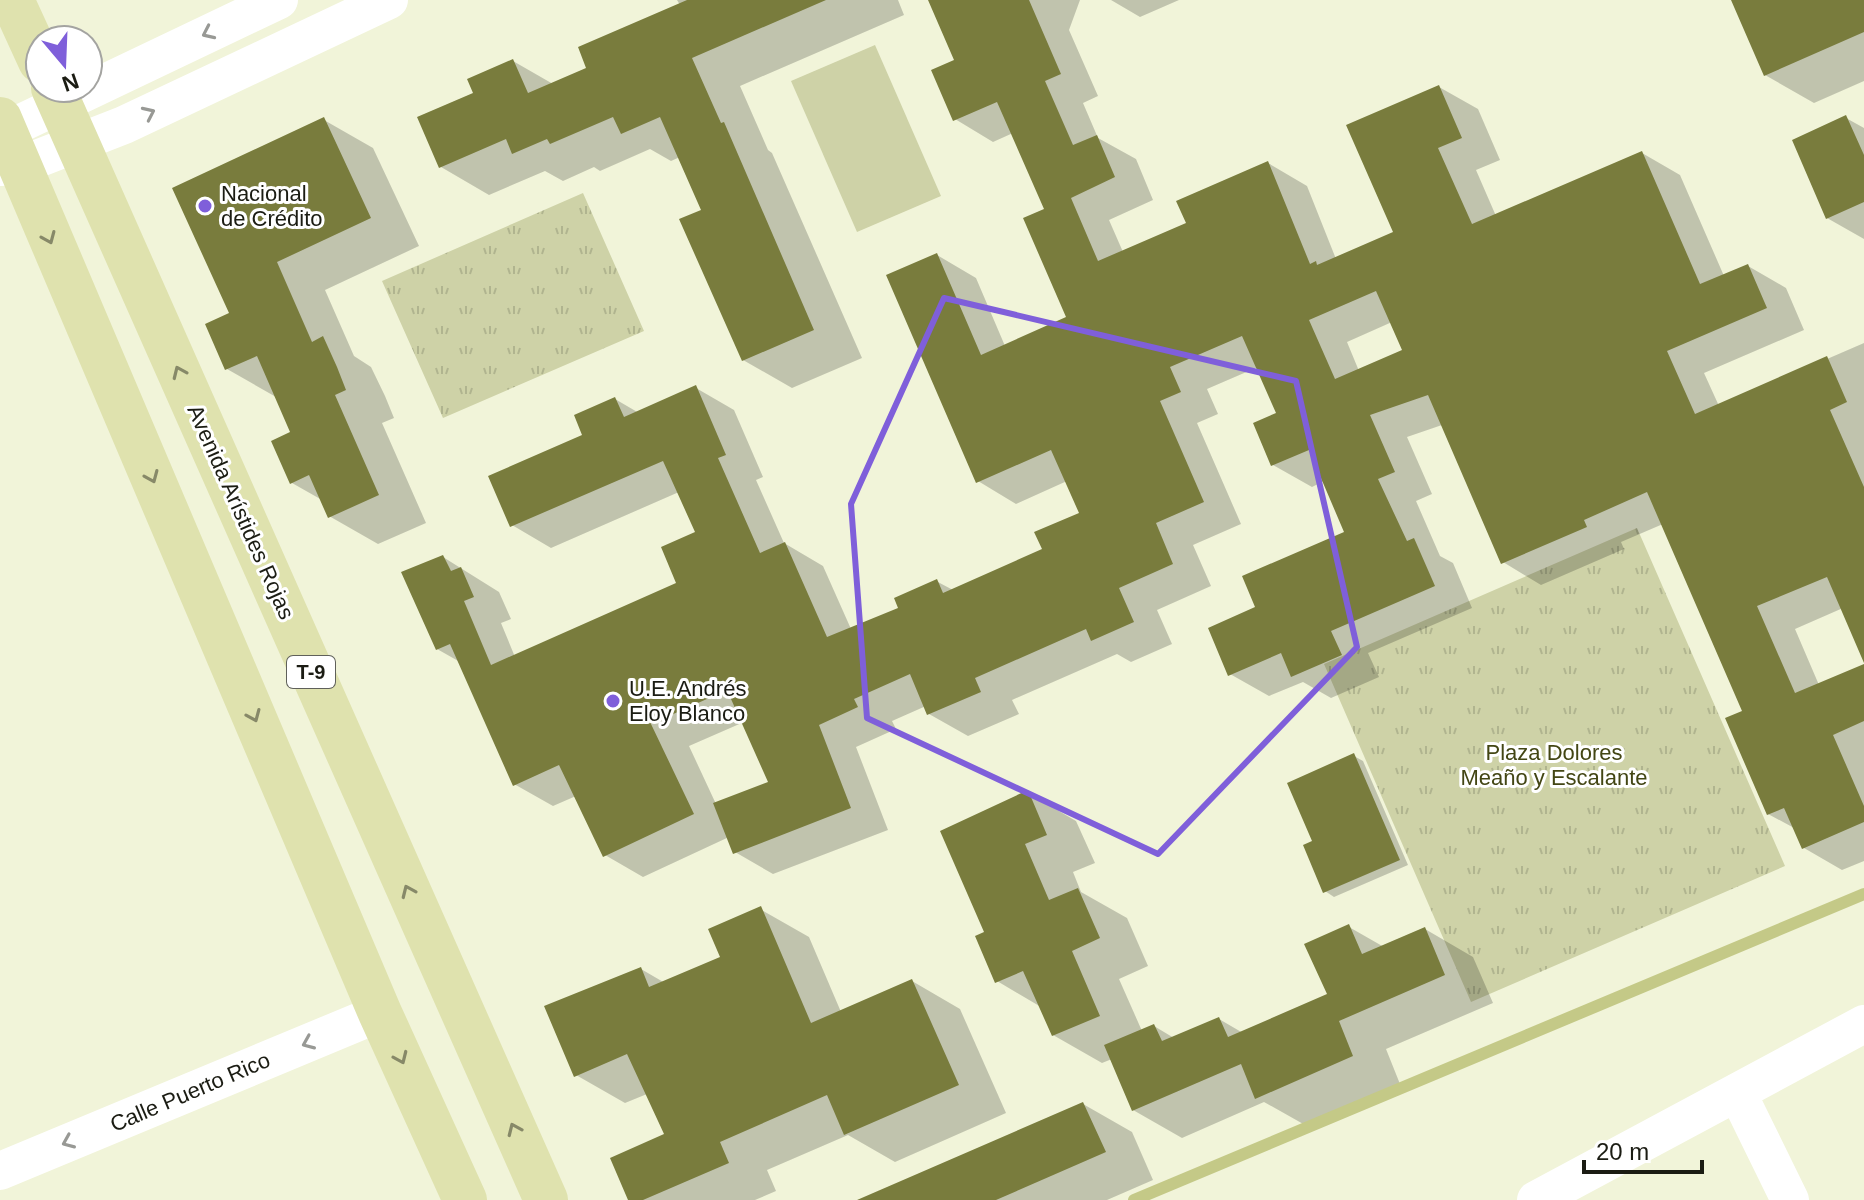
<svg xmlns="http://www.w3.org/2000/svg" width="1864" height="1200" font-family="Helvetica,sans-serif">
	<style>
		.park { fill: url(#park-tufts) }
		.pitch { fill: #ced2a7 }
		.shadow { fill: #0003; fill-rule: evenodd }
		.lines { fill: none; stroke-linecap: round; stroke-linejoin: round }
		.stream { stroke: #c4c987; stroke-width: 12 }
		.building { fill: #797c3d; fill-rule: evenodd }
		.street { stroke: #fff; stroke-width: 38 }
		.primary { stroke: #dfe2ae; stroke-width: 44 }
		.oneway { stroke: #989995 }
		.oneway2 { stroke: #878968 }
		.marked { fill: none; stroke: #7f5fda; stroke-width: 6; stroke-linejoin: round }
		.poi-dot { fill: #7f5fda; stroke: #fff; stroke-width: 3 }
		.labels { text-anchor: middle; dominant-baseline: central; stroke-width: 6; stroke-linejoin: round; paint-order: stroke }
		.shield { fill: #fff; stroke: #5f605a; stroke-width: 2 }
		.shield-label { font-size: 20px; font-weight: bold; fill: #1b1c13 }
		.poi-label { font-size: 22px; fill: #1b1c13; stroke: #fff; text-anchor: start }
		.street-label { font-size: 22px; fill: #1b1c13; stroke: #fff }
		.park-label { font-size: 22px; fill: #434614; stroke: #fff }
	</style>
	<defs>
		<pattern id="park-tufts" width="24" height="20" patternUnits="userSpaceOnUse" patternTransform="scale(2)"><rect width="24" height="20" fill="#ced2a7"/><path d="M3 7l-1-3M5 7V3M7 7l1-3M15 17l-1-3M17 17v-4M19 17l1-3" fill="none" stroke="#b0b48f"/></pattern>
	</defs>
	<rect width="100%" height="100%" fill="#f1f4d9"/>
	<path class="park" d="M583 193 644 331 443 418 382 281Z
		M1637 528 1785 866 1471 1002 1324 664Z"/>
	<path class="pitch" d="M875 45 941 196 857 232 791 81Z"/>
	<path class="shadow" d="M677 0H898L904 15 740 86 768 150 772 153 862 358 792 388 743 360 704 211 680 157 671 161 650 149 600 171 594 167 563 181 545 171 489 195 441 167 476 94 513 61 553 84 589 69 680 5Z
		M955 0H1080L1069 30 1098 96 1083 103 1098 138 1136 159 1153 200 1109 220 1123 252 1188 224 1268 163 1307 186 1336 259 1396 233 1439 87 1478 109 1500 160 1476 170 1496 216 1642 153 1680 175 1724 276 1748 266 1786 288 1804 330 1704 373 1719 406 1864 343V651L1843 608 1795 629 1819 685 1864 717V861L1842 870 1804 848 1796 829 1768 814 1744 712 1663 524 1621 542 1624 549 1541 585 1503 562 1442 425 1407 437 1432 494 1416 501 1440 556 1453 563 1472 608 1368 653 1379 677 1331 698 1303 682 1269 696 1230 674 1258 608 1347 533 1324 481 1312 487 1273 465 1278 414 1258 367 1207 389 1218 414 1197 423 1241 524 1193 545 1211 586 1157 610 1172 644 1131 662 1117 654 1012 700 1019 714 968 736 929 714 926 706 892 721 896 729 856 747 888 830 773 874 735 852 729 837 643 877 605 855 576 796 553 806 514 784 460 662 437 649 443 557 499 592 511 619 501 623 515 657 679 584 698 533 679 492 551 548 512 525 615 399 639 413 696 388 734 410 763 477 756 480 784 543 823 566 851 629 900 609 936 581 953 590 1044 550 1082 514 1067 481 1016 504 978 481 937 255 976 278 1005 346 1068 318 1046 210 1013 133 993 142 955 119ZM1392 322 1405 351 1359 371 1347 342ZM744 722 771 783 716 804 689 746Z
		M1111 0H1179L1140 17Z
		M1733 0H1864V81L1814 103 1765 75Z
		M1846 118 1864 128V239L1827 218Z
		M324 120 373 148 419 246 325 290 354 356 371 367 385 396 394 418 382 423 426 523 378 544 329 516 322 500 292 483 293 433 276 397 227 369 232 314Z
		M1354 756 1363 761 1408 865 1334 897 1325 891 1314 842Z
		M1028 793 1076 821 1095 863 1073 872 1081 892 1127 918 1148 966 1119 979 1142 1031 1154 1026 1174 1038 1219 1019 1243 1033 1330 995 1349 927 1384 947 1425 929 1473 957 1493 1003 1386 1049 1400 1084 1305 1125 1264 1102 1182 1138 1133 1110 1112 1059 1102 1063 1053 1035 1041 1007 997 981 987 933Z
		M760 909 809 937 841 1012 912 981 960 1009 1006 1113 895 1162 848 1135 767 1170 776 1191 755 1200H630L667 1135 647 1094 625 1103 576 1075 641 969 665 983 723 958Z
		M1083 1104 1132 1132 1153 1180 1107 1200H862Z"/>
	<g class="lines">
		<path class="stream" d="M1134 1200 1864 894"/>
	</g>
	<path class="building" d="M687 0H826L692 58 721 123 724 122 814 330 742 361 679 219 701 210 660 117 621 134 613 117 550 144 547 139 512 154 506 139 439 168 417 117 473 93 467 79 513 59 528 93 586 68 578 47Z
		M928 0H1029L1061 74 1045 81 1073 145 1097 135 1115 177 1071 198 1098 261 1186 223 1176 201 1268 161 1310 264 1316 261 1317 265 1393 232 1346 125 1439 85 1462 138 1438 148 1472 224 1642 151 1700 284 1748 264 1767 308 1667 351 1695 414 1827 356 1847 402 1830 410 1864 487V663L1827 577 1757 606 1795 693 1864 664V721L1833 735 1864 806V822L1802 849 1784 808 1767 815 1725 718 1742 711 1647 492 1584 520 1587 527 1501 564 1428 395 1370 415 1395 472 1378 479 1407 541 1414 538 1435 586 1331 631 1342 655 1291 677 1281 653 1228 676 1208 628 1255 607 1242 576 1344 532 1309 450 1271 466 1253 423 1276 413 1242 336 1170 367 1181 392 1160 401 1204 502 1156 523 1173 564 1119 588 1134 622 1091 641 1086 629 975 678 981 692 927 715 910 674 854 699 858 707 819 725 851 808 733 854 713 803 768 782 727 690 651 724 694 814 603 857 559 765 513 786 450 644 436 650 401 572 443 555 451 571 461 567 474 597 464 601 491 665 676 583 661 547 695 532 663 461 510 527 488 476 582 435 574 415 615 397 624 417 696 385 726 455 718 458 760 553 785 542 827 637 898 608 894 598 937 579 943 593 1042 549 1034 532 1079 513 1051 450 976 483 886 275 937 253 981 355 1066 317 1023 218 1044 209 997 102 953 121 931 70 954 60ZM1376 291 1402 350 1335 379 1309 320Z
		M1731 0H1864V32L1764 76Z
		M1846 115 1864 155V202L1826 219 1792 140Z
		M324 117 371 218 277 262 312 342 323 336 337 367 346 390 335 395 379 495 328 518 309 475 290 484 271 441 290 432 257 356 225 370 205 324 229 313 172 188Z
		M1354 753 1400 860 1323 893 1303 845 1312 841 1287 783Z
		M1028 790 1047 835 1025 844 1049 900 1078 888 1100 938 1072 951 1100 1016 1052 1036 1023 971 995 983 975 936 984 932 940 831Z
		M761 906 811 1023 912 979 959 1085 844 1135 827 1095 720 1142 729 1163 643 1200H628L610 1158 664 1134 627 1054 574 1077 544 1006 641 967 649 987 720 957 708 929Z
		M1349 924 1362 954 1425 927 1445 975 1339 1021 1353 1056 1255 1099 1241 1064 1132 1111 1104 1045 1154 1024 1162 1041 1219 1017 1228 1037 1327 994 1304 944Z
		M1083 1102 1106 1152 996 1200H857Z"/>
	<g class="lines">
		<path class="street" d="M0 133 279 0
			M0 167 19 166 124 125 389 0
			M1737 1092 1790 1200
			M0 1171 380 1013
			M1536 1200 1864 1024"/>
		<path class="primary" d="M12 0 40 61
			M53 88 546 1200
			M0 119 380 1013 465 1200"/>
	</g>
	<defs><path id="oneway-chevron" d="M-2-3.5L2.5 0L-2 3.5" fill="none" stroke-width="1.6" stroke-linecap="round" stroke-linejoin="round" transform="scale(2)"/></defs>
	<g class="oneway">
		<use href="#oneway-chevron" transform="translate(208 33) rotate(155)"/>
		<use href="#oneway-chevron" transform="translate(149 113) rotate(-25)"/>
		<use href="#oneway-chevron" transform="translate(308 1043) rotate(157)"/>
		<use href="#oneway-chevron" transform="translate(68 1142) rotate(157)"/>
	</g>
	<g class="oneway2">
		<use href="#oneway-chevron" transform="translate(49 238) rotate(67)"/>
		<use href="#oneway-chevron" transform="translate(179 372) rotate(-114)"/>
		<use href="#oneway-chevron" transform="translate(152 477) rotate(67)"/>
		<use href="#oneway-chevron" transform="translate(254 716) rotate(67)"/>
		<use href="#oneway-chevron" transform="translate(408 891) rotate(-114)"/>
		<use href="#oneway-chevron" transform="translate(401 1058) rotate(66)"/>
		<use href="#oneway-chevron" transform="translate(514 1129) rotate(-114)"/>
	</g>
	<path class="marked" d="M944 298 1296 381 1357 647 1158 854 867 718 851 504Z"/>
	<g class="poi-dot">
		<circle cx="205" cy="206" r="8"/>
		<circle cx="613" cy="701" r="8"/>
	</g>
	<g class="labels">
		<rect class="shield" x="287" y="656" width="48" height="32" rx="6"/>
		<g class="shield-label">
			<text x="311" y="672">T-9</text>
		</g>
		<g class="poi-label">
			<text x="221" y="193">Nacional<tspan x="221" dy="25">de Crédito</tspan></text>
			<text x="629" y="688">U.E. Andrés<tspan x="629" dy="25">Eloy Blanco</tspan></text>
		</g>
		<g class="street-label">
			<text transform="translate(241 512) rotate(66)">Avenida Arístides Rojas</text>
			<text transform="translate(190 1092) rotate(-23)">Calle Puerto Rico</text>
		</g>
		<g class="park-label">
			<text x="1554" y="752">Plaza Dolores<tspan x="1554" dy="25">Meaño y Escalante</tspan></text>
		</g>
	</g>
	<g transform="translate(64 64) rotate(161)"><circle r="38" fill="#ffffff" stroke="#a4a4a1" stroke-width="2"/>
	<path d="M0-6L14 30L0 20L-14 30Z" fill="#7f5fda"/>
	<text y="-12" font-size="22" font-weight="bold" text-anchor="middle" fill="#1b1c13">N</text>
	</g>
	<path d="M1584 1160v12h118v-12" fill="none" stroke="#1b1c13" stroke-width="4"/>
	<text x="1596" y="1160" font-size="24" fill="#1b1c13" stroke="#ffffff" stroke-width="6" paint-order="stroke">20 m</text>
</svg>
